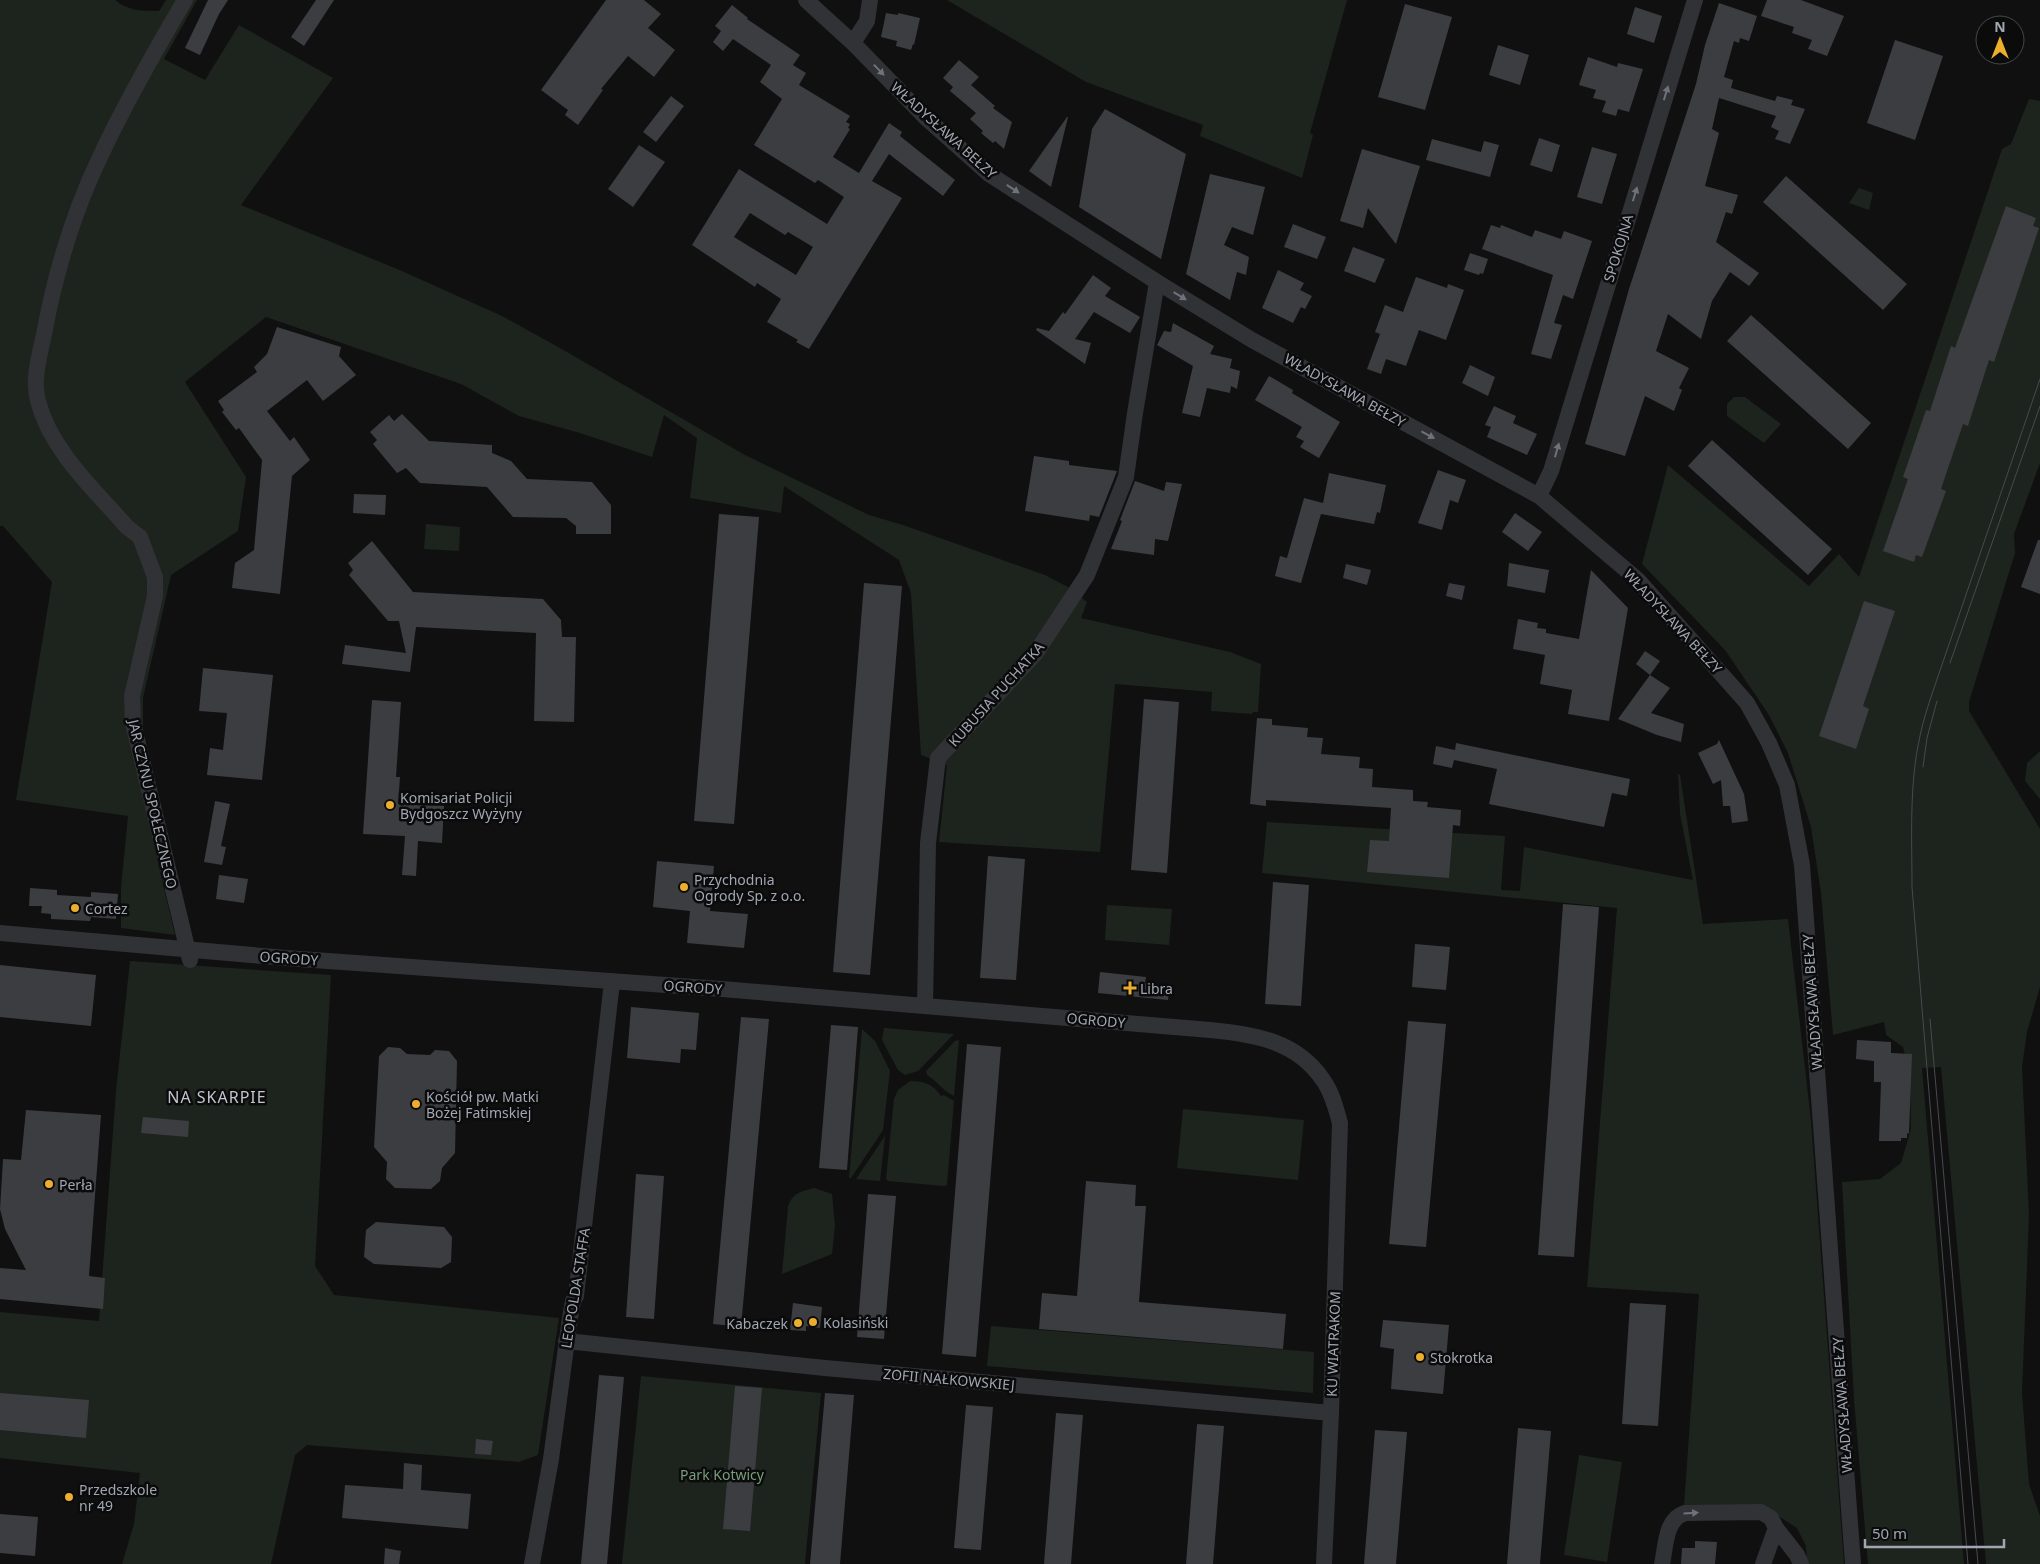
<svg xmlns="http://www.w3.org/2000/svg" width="2040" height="1564" font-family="'Noto Sans',sans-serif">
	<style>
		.green { fill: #1c241d }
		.building { fill: #3c3d41; fill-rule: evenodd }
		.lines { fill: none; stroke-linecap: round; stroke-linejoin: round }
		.street { stroke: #313236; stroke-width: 16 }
		.tram { stroke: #484a4f; stroke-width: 1 }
		.oneway { fill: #6f727a }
		.poi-dot { fill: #ecae2d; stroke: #0b0b0c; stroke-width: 2 }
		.labels { text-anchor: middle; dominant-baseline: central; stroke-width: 5; stroke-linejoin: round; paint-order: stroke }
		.street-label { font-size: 14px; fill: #a1a6b2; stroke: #0b0b0c }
		.poi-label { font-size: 14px; fill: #a1a6b2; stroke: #0b0b0c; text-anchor: start }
		.park-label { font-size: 14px; fill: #789d7b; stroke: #0b0b0c }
		.quarter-label { font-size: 16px; letter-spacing: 1px; fill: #c2c5ce; stroke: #0b0b0c }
	</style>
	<rect width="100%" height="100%" fill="#101011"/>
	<path class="green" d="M0 0H115C128 11 142 11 159 11L166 0H197L164 59 205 80 239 25 333 78 241 205 402 271 502 316 567 352 745 455 869 515 903 525 1045 575 1068 587 1087 602 1081 618 1230 652 1261 664 1258 712H1253L1252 714 1211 711 1212 692 1115 684 1100 852 939 842 947 765 921 755 911 593 899 560 784 486 781 513 690 498 697 438 664 415 652 457 580 433 519 416 461 384 266 317 185 382 246 477 238 531 171 575 143 698V734L137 722 138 696 160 594V573L144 533 131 522 66 446 55 429 42 394H30L43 430 54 448 138 545 152 577 151 595 128 693 127 722 136 755 155 850 175 935 121 928V887L128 816 16 800 52 582 3 526H0Z
		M947 0H1347L1310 133 1313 135 1302 178 1200 136 1203 125 1086 82Z
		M2029 99 2040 101V463L2014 534 2015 553 1969 702V711L2040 829V987L2027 1032 2022 1067 2029 1215 2022 1393 2029 1484 2040 1516V1564H1986L1941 1067 1922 1068 1964 1564H1868L1854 1400 1842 1182 1880 1179 1901 1163 1911 1129 1910 1074 1903 1047 1886 1035 1884 1022 1833 1035 1821 893 1811 827 1788 753 1769 715 1725 650 1642 564 1668 465 1809 586 1839 554 1859 577 2002 149 2011 144Z
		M1859 188 1873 193 1869 210 1849 203Z
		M1734 397H1745L1781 424 1764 443 1727 416V404Z
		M426 524 460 527 459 551 424 549Z
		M2040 751V799L2025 781 2027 763Z
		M1678 774 1680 775 1703 924 1788 919 1811 1121 1844 1564H1807L1806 1546 1797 1528 1769 1510 1684 1506 1699 1294 1587 1287 1617 908 1262 873 1267 822 1505 836 1501 890 1520 891 1524 847 1693 880 1680 814Z
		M1107 905 1172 909 1169 945 1105 940Z
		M130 961 331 975 315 1266 334 1295 559 1318 538 1455 519 1462 307 1445 295 1455 271 1564H122L134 1524 140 1473 0 1458V1312L99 1321 116 1091Z
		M884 1028H886L954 1034 918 1071 905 1075 898 1070 882 1040Z
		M862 1029 875 1041 890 1071 883 1130 851 1178H849Z
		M959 1040 954 1096C943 1091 937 1081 927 1075L926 1071 955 1041Z
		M910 1081C924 1081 933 1084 941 1096L944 1095 954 1101 947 1185 944 1186 888 1181 886 1179 894 1099 898 1090Z
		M1183 1109 1304 1120 1298 1180 1177 1168Z
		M885 1136 880 1181 856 1179Z
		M814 1188 832 1194 835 1225 832 1254 782 1274 788 1207C792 1193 800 1192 814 1188Z
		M991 1326 1314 1352 1313 1393 987 1366Z
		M641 1376 821 1393 805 1564H622Z
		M1579 1455 1622 1462 1607 1562 1564 1555Z"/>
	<path class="building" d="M208 0H228L219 14 200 55 185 48Z
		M316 0H334L304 46 291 37Z
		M606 0H644L661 14 648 28 675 50 654 77 628 56 601 89 603 90 578 125 565 115 568 110 541 90Z
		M1767 0H1801L1844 16 1827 56 1808 49 1812 40 1792 33 1794 27 1761 16Z
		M1719 3 1757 16 1749 41 1740 38 1739 43 1734 41 1724 77 1733 80 1731 88 1775 101 1777 96 1793 100 1791 105 1805 109 1790 144 1775 139 1779 131 1771 127 1776 116 1719 98 1712 129 1719 133 1705 186 1738 195 1732 214 1726 212 1716 242 1759 273 1749 286 1730 272 1712 301 1701 339 1668 314 1656 351 1689 368 1679 388 1682 390 1674 411 1645 396 1625 456 1585 444 1629 289 1696 84 1705 45Z
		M1405 4 1452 17 1425 110 1378 97Z
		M732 5 748 18 747 19 800 55 793 65 806 73 799 85 850 116 846 122 850 124 848 128 850 129 833 157 859 173 889 123 902 132 900 136 955 180 943 196 889 154 872 181 902 198 809 349 796 342 798 340 767 322 781 299 757 283 755 287 692 245 739 169 827 224 844 197 818 180 815 183 754 145 782 99 760 82 771 65 733 39 723 51 713 42 721 31 715 26ZM750 213 785 235 788 232 813 247 796 275 734 237Z
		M1635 7 1662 16 1654 43 1627 34Z
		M886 13 898 15V13L920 18 914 45 913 44 911 50 896 46 897 41 881 37Z
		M1895 40 1943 56 1915 140 1867 123Z
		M1498 45 1529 55 1520 85 1489 75Z
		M1588 57 1617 67 1618 63 1643 69 1629 112 1618 109 1616 116 1602 112 1606 101 1593 98 1596 90 1579 85Z
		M959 60 979 77 971 85 995 106 993 108 1012 122 1004 149 995 141 993 143 981 133 983 131 970 119 976 113 950 91 953 87 943 78Z
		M671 96 684 106 656 142 643 132Z
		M1105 109 1186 154 1161 259 1079 207 1092 129Z
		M1067 117H1068L1051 187 1029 171Z
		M1539 138 1560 145 1552 172 1530 165Z
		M1432 139 1481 152 1484 141 1499 145 1490 177 1426 160Z
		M639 145 665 162 633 207 608 189Z
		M1592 147 1617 154 1602 204 1577 197Z
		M1362 149 1420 166 1396 244 1368 208 1363 228 1340 221Z
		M1210 174 1265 187 1253 235 1232 227 1224 245 1249 257 1246 275 1237 272 1230 300 1186 274Z
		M1786 176 1907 284 1883 310 1763 202Z
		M2006 206 2036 218 2033 226 2039 228 1994 362 1989 360 1968 426 1963 424 1941 489 1946 491 1922 557 1916 555 1914 562 1883 551 1908 479 1903 477 1926 410 1930 411 1951 346 1955 348Z
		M1293 224 1326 237 1317 259 1284 247Z
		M1491 225 1500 228 1501 225 1532 237 1535 230 1561 239 1564 231 1592 241 1573 299 1563 295 1554 323 1562 325 1551 359 1531 354 1553 275 1482 249Z
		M1353 247 1385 259 1375 283 1344 271Z
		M1470 253 1488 259 1483 274 1480 273 1479 275 1464 270Z
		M1278 270 1304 283 1300 290 1312 296 1305 309 1301 307 1293 323 1262 308Z
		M1093 275 1111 288 1105 296 1140 317 1130 333 1094 312 1075 339 1091 343 1085 364 1036 330 1037 328 1049 331 1063 312 1065 314Z
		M1416 277 1447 288 1448 284 1464 290 1446 340 1419 330 1406 366 1386 359 1381 374 1367 369 1380 334 1375 332 1385 305 1403 312Z
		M1751 315 1871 423 1848 449 1727 341Z
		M1173 323 1214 346 1210 354 1232 359 1230 368 1240 371 1237 389 1231 386 1230 393 1207 388 1200 417 1182 413 1193 366 1157 345 1164 331 1171 332Z
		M277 327 341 347 339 356 356 375 323 401 307 380 267 411 290 441 294 437 310 460 292 476 280 594 232 588 235 563 254 550 262 460 239 428 236 430 222 412 224 410 218 401 257 372 254 367 267 354Z
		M1470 365 1495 377 1488 396 1462 383Z
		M1269 376 1293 390 1292 393 1340 422 1319 458 1300 447 1304 441 1296 437 1302 427 1255 400Z
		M1494 406 1516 416 1513 423 1537 434 1527 455 1487 437 1491 427 1485 425Z
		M402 414 429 441 492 445V453L511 461 527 479 592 482 611 505V534H576V526L566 518 513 517 487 487 420 483 406 468 397 473 373 444 377 440 370 432 389 415 394 421Z
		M1712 440 1832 549 1808 575 1688 466Z
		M1034 456 1069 461V465L1117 471 1099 517 1090 515 1089 521 1025 511Z
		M1438 470 1466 480 1458 503 1450 500 1442 530 1418 523Z
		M1329 473 1386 485 1380 513 1377 512 1374 524 1321 514 1301 583 1275 576 1280 556 1287 558 1304 498 1323 503Z
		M1135 481 1164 491 1166 482 1182 484 1168 541 1155 539 1154 555 1111 549 1122 521 1120 520Z
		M354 494 386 495 385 515 353 513Z
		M1515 513 1542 532 1528 551 1502 532Z
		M719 514 759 517 734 824 694 821Z
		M2038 540H2040V594L2021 587Z
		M372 541 413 592 543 599 561 620 562 637H576L574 722 534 721 536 633 416 627 410 672 342 664 345 645 406 653 399 621H388L349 575 353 570 348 563Z
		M1509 563 1549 570 1545 593 1507 586Z
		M1346 564 1371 570 1367 585 1343 578Z
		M1591 570 1628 608 1609 721 1568 714 1572 690 1540 684 1545 655 1513 649 1518 619 1538 623 1537 628 1546 629V633L1579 639Z
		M864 583 902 586 870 975 833 972Z
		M1449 583 1465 586 1462 600 1446 596Z
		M1864 601 1895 611 1863 706 1869 709 1856 749 1819 736Z
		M1645 651 1660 661 1650 675 1636 664Z
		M203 668 273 675 262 780 207 775 210 748 223 750 227 713 199 711Z
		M1650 675 1670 688 1651 713 1684 724 1681 742 1657 735 1618 719Z
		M1144 699 1179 702 1167 873 1131 870Z
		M372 700 401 702 396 777H400L398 804 444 806 442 843 418 841 416 876 402 875 405 836 363 834Z
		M1257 718 1272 719V725L1308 728 1307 737 1323 738 1321 754 1360 757 1359 768 1373 769 1372 787 1413 790V801L1428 802 1427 807 1461 810 1460 826 1453 825 1449 878 1367 872 1370 840 1389 841 1391 808 1266 800V806L1250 804Z
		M1719 740 1744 794 1748 821 1732 823 1730 806H1723L1721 780 1713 784 1698 753 1717 744Z
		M1456 743 1630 779 1627 796 1612 793 1604 827 1489 804 1497 769 1454 760 1452 768 1433 764 1436 746 1455 750Z
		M215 801 230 804 221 846 226 847 222 865 204 862Z
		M988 856 1025 859 1016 980 980 978Z
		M657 861 714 866 710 911 748 914 744 948 687 943 690 911 653 907Z
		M219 875 248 879 244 903 216 899Z
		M1273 882 1309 885 1301 1006 1265 1004Z
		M30 888 57 890V895L91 897V892L118 894 116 919 91 917 90 921 51 919V914L41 913 42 906H29Z
		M1563 904 1599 907 1574 1257 1538 1255Z
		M1415 944 1450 947 1446 990 1412 987Z
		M0 965 96 975 91 1026 0 1017Z
		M1100 972 1146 977 1145 983 1170 985 1168 1000 1098 993Z
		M631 1007 699 1013 696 1050 681 1049 680 1063 627 1058Z
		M741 1017 769 1019 741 1327 713 1324Z
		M1408 1021 1446 1024 1426 1247 1389 1244Z
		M831 1025 858 1027 847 1170 819 1168Z
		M1857 1040 1891 1042V1053L1912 1054 1909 1134 1907 1133V1138H1901V1141H1879L1881 1082H1874V1061L1856 1059Z
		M967 1044 1001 1047 976 1357 942 1354Z
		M388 1047 400 1048 407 1054 430 1055 435 1050 449 1051 457 1061 455 1153 442 1168 440 1181 431 1189 395 1188 386 1179 387 1162 374 1147 379 1056Z
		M26 1110 101 1115 89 1276 105 1278 103 1309 0 1299V1268L26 1270 5 1229 0 1209 3 1159 21 1160Z
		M143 1117 189 1121 188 1137 141 1133Z
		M636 1174 664 1176 654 1319 626 1317Z
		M1086 1181 1136 1185 1135 1206H1146L1139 1302 1286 1314 1283 1349 1039 1329 1042 1293 1077 1296Z
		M868 1194 896 1196 884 1339 857 1337Z
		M376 1222 444 1227 452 1237 451 1262 441 1268 374 1264 364 1257 366 1230Z
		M793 1303 822 1307 820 1328 806 1326V1331L790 1330Z
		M1630 1303 1666 1305 1658 1426 1622 1424Z
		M1383 1320 1449 1325 1443 1394 1391 1389 1394 1349 1380 1347Z
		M599 1375 624 1377 607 1564H581Z
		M735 1386 762 1388 750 1531 723 1529Z
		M0 1393 89 1400 86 1438 0 1430Z
		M825 1393 854 1395 840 1564H810Z
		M966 1405 993 1407 981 1550 954 1548Z
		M1056 1413 1083 1415 1071 1564H1044Z
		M1197 1424 1224 1426 1213 1564H1186Z
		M1518 1428 1551 1431 1540 1564H1507Z
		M1375 1430 1407 1432 1396 1564H1364Z
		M476 1439 493 1441 491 1455 475 1454Z
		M404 1463 422 1465 421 1490 471 1494 468 1529 342 1518 345 1485 403 1489Z
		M0 1514 38 1517 35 1556 0 1553Z
		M1695 1541 1717 1542 1715 1564H1681L1682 1548H1695Z
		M385 1548 401 1551 399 1564H384Z"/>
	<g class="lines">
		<path class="street" d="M185 0C155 51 125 103 100 157 74 211 55 275 44 334 40 354 32 380 38 401 51 451 94 489 127 527L140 537 155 577V596L132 696 133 723 190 960
			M806 0 853 43 925 117 989 174 1157 282 1252 340 1539 496 1638 580 1747 703 1769 743 1787 785 1802 865 1853 1564
			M853 43 867 21 870 0
			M1539 496 1551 471 1695 0
			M0 933 286 958 722 989 1210 1030C1254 1034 1297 1041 1323 1080 1332 1092 1336 1109 1340 1123L1331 1413 1324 1564
			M925 1005 928 843 938 758 1035 654 1087 575 1126 477 1135 413 1157 282
			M566 1341 825 1368 1331 1413
			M532 1564 551 1459 570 1318 573 1301 576 1296 612 982
			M1662 1564C1666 1546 1665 1519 1685 1513L1761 1512 1771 1518 1776 1528 1797 1555 1801 1564
			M1763 1564 1776 1528"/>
		<path class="tram" d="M1950 663 2040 406
			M1923 767 1927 738 1937 701
			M1930 1019 1978 1564
			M1968 1564 1912 887C1912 837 1909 785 1920 736 1923 721 1928 706 1933 691L2040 379"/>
	</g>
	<defs><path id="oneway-solid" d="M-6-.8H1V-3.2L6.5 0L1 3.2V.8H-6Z" transform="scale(1.25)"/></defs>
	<g class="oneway">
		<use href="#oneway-solid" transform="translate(879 70) rotate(46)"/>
		<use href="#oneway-solid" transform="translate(1666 93) rotate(-73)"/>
		<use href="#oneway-solid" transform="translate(1013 189) rotate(33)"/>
		<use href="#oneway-solid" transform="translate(1635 194) rotate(-73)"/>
		<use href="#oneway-solid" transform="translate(1180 296) rotate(31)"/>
		<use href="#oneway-solid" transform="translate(1428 435) rotate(28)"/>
		<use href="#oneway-solid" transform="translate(1557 450) rotate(-74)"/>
		<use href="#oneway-solid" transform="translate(1691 1513) rotate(-4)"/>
	</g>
	<g class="poi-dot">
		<circle cx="390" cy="805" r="5"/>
		<circle cx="684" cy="887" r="5"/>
		<circle cx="75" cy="908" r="5"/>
		<path d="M1127.5 980.5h5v5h5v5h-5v5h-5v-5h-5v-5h5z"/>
		<circle cx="416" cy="1104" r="5"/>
		<circle cx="49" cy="1184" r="5"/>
		<circle cx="813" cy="1322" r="5"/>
		<circle cx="798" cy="1323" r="5"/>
		<circle cx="1420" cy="1357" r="5"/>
		<circle cx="69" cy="1497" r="5"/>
	</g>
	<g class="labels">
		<g class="street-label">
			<text transform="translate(944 130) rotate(42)">WŁADYSŁAWA BEŁZY</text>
			<text transform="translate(1618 248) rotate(-73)">SPOKOJNA</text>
			<text transform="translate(1345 390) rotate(29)">WŁADYSŁAWA BEŁZY</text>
			<text transform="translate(1673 621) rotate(47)">WŁADYSŁAWA BEŁZY</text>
			<text transform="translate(996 694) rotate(-48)">KUBUSIA PUCHATKA</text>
			<text transform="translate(153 804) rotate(77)">JAR CZYNU SPOŁECZNEGO</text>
			<text transform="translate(289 958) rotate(4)">OGRODY</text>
			<text transform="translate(693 987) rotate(4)">OGRODY</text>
			<text transform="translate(1812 1002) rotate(-94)">WŁADYSŁAWA BEŁZY</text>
			<text transform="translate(1096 1020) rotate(5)">OGRODY</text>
			<text transform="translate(575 1288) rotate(-81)">LEOPOLDA STAFFA</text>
			<text transform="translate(1333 1344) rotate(-88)">KU WIATRAKOM</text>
			<text transform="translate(949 1379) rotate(5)">ZOFII NAŁKOWSKIEJ</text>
			<text transform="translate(1842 1405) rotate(-94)">WŁADYSŁAWA BEŁZY</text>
		</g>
		<g class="poi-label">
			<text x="400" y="797">Komisariat Policji<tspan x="400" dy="16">Bydgoszcz Wyżyny</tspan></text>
			<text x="694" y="879">Przychodnia<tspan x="694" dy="16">Ogrody Sp. z o.o.</tspan></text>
			<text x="85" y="908">Cortez</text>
			<text x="1140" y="988">Libra</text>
			<text x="426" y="1096">Kościół pw. Matki<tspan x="426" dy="16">Bożej Fatimskiej</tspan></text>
			<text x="59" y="1184">Perła</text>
			<text x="823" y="1322">Kolasiński</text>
			<text x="788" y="1323" text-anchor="end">Kabaczek</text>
			<text x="1430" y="1357">Stokrotka</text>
			<text x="79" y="1489">Przedszkole<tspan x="79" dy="16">nr 49</tspan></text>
		</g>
		<g class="park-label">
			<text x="722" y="1474">Park Kotwicy</text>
		</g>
		<g class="quarter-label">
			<text x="217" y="1097">NA SKARPIE</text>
		</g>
	</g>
	<g transform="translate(2000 40)"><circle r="24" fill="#0b0b0c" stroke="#47494e"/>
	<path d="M0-4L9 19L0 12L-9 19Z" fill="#ecae2d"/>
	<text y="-8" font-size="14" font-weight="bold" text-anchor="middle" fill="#a1a6b2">N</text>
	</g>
	<path d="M1865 1539v8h139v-8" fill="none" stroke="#a1a6b2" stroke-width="2.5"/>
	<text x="1872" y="1539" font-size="15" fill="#a1a6b2" stroke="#0b0b0c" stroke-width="4" paint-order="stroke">50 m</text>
</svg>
